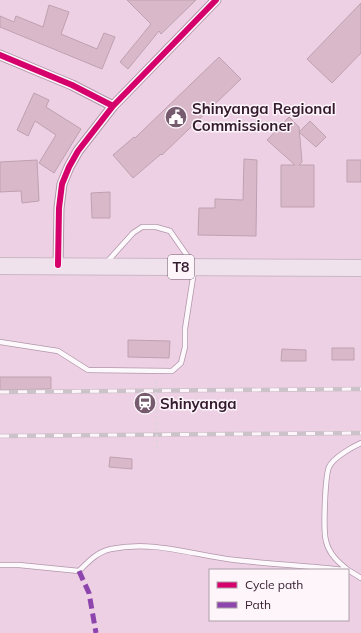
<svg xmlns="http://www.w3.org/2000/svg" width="361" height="633" font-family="Mulish,sans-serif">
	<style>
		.building { fill: #d9b8c9; stroke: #bea1b0 }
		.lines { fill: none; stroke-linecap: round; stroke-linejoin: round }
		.service-casing { stroke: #b097aa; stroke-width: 6 }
		.minor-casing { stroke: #b097aa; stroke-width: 11 }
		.trunk-casing { stroke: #c8b8c4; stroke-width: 18 }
		.service { stroke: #fcf8fb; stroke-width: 4.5 }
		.minor { stroke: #fcf8fb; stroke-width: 9 }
		.trunk { stroke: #f0e2ec; stroke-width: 16 }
		.rail-casing { stroke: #ccc3ca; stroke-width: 4.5 }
		.rail { stroke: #fdf5fa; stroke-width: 3; stroke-dasharray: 9; stroke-linecap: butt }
		.path-bridge { stroke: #dfd4dc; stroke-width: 2; stroke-dasharray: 3 3; stroke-linecap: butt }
		.quiet { stroke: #8e44ad; stroke-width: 5; stroke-dasharray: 10 5; stroke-linecap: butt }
		.cycleway-casing { stroke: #fdf5fa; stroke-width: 8 }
		.cycleway { stroke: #d6006c; stroke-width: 6 }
		.labels { text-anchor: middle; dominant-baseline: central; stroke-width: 3; stroke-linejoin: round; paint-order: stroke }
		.shield { fill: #fdf5fa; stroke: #715c6b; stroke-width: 1 }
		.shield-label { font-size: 14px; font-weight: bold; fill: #351b2e }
		.poi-label { font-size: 15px; font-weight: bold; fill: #351b2e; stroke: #fdf5fa; text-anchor: start }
	</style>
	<rect width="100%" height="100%" fill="#eed0e5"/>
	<path class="building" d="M127 0H196L161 34 159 31 128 69 120 62 151 24Z
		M361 3V53L332 83 307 59Z
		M49 5 69 12 61 34 97 49 104 33 115 37 102 69 0 27V16L14 22 16 16 43 27Z
		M219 57 241 79 162 155 161 154 133 178 113 155 134 137 135 138Z
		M34 93 49 100 46 107 81 129 54 173 39 163 56 135 35 121 28 136 17 130Z
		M289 117 299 127 302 162 299 165H314V207H281V165H295L267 140Z
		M310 121 326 137 316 147 299 132Z
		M244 159 257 160 256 236 198 235 199 208H215V199L243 200Z
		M37 160 39 201 22 203 21 191 0 192V162Z
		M347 160H361V182H347Z
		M110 192V218H92L91 193Z
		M128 340 170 341 169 358 128 357Z
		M332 348H354V360H332Z
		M282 349 306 350V361H281Z
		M0 377H51V389L0 390Z
		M110 457 132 459V469L109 467Z"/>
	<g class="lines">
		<g class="service-casing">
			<path id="service" d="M106 263 133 233 142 227H156L170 231 193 264
				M0 342 58 351 88 370 172 371 181 363 185 347V329L194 271
				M0 565H19L79 571C89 561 97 552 111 549 154 540 192 555 235 560 271 564 308 566 344 570
				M348 570C338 562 329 554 326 541 323 531 325 477 329 467 333 458 352 447 361 443
				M348 570 361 578"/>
		</g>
		<g class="minor-casing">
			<path id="minor" d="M0 55 72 85 113 106
				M58 265 59 208 62 184 69 167 78 151 113 106 216 0"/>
		</g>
		<g class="trunk-casing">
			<path id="trunk" d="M0 266 361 268"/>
		</g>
		<use href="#service" class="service"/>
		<use href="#minor" class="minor"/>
		<use href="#trunk" class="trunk"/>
		<g class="rail-casing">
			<path id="rail" d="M0 392 361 389
				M0 436 361 433"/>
		</g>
		<use href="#rail" class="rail"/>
		<path class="path-bridge" d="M156 380 157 449"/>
		<path class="quiet" d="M79 571 89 593 96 633"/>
		<g class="cycleway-casing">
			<path id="cycleway" d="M0 55 72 85 113 106
				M58 265 59 208 62 184 69 167 78 151 113 106 216 0"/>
		</g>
		<use href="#cycleway" class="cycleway"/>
	</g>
	<defs>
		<g id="civic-disc" transform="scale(1.15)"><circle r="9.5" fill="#765a6e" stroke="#fdf5fa"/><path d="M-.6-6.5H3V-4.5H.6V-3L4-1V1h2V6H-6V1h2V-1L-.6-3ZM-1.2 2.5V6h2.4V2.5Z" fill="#fff"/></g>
		<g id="station-disc" transform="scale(1.15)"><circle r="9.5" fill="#765a6e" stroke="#fdf5fa"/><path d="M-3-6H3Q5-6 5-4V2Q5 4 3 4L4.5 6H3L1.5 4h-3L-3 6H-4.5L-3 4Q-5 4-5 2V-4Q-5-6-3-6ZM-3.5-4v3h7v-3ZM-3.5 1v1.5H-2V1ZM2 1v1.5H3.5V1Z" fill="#fff"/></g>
	</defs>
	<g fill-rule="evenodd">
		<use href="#civic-disc" x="176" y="117"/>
		<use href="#station-disc" x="145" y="403"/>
	</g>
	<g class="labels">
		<rect class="shield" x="168" y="255" width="26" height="24" rx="3"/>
		<g class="shield-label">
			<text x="181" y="267">T8</text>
		</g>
		<g class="poi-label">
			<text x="192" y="108">Shinyanga Regional<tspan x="192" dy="17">Commissioner</tspan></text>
			<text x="160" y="403">Shinyanga</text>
		</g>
	</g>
	<rect x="209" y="569" width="140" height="52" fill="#fdf5fa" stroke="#ad9ea8"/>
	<rect x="217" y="582" width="20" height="6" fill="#d6006c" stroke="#ad9ea8"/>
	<text x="245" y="589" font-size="12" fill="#351b2e">Cycle path</text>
	<rect x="217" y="602" width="20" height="6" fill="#8e44ad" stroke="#ad9ea8"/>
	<text x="245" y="609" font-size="12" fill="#351b2e">Path</text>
</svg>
